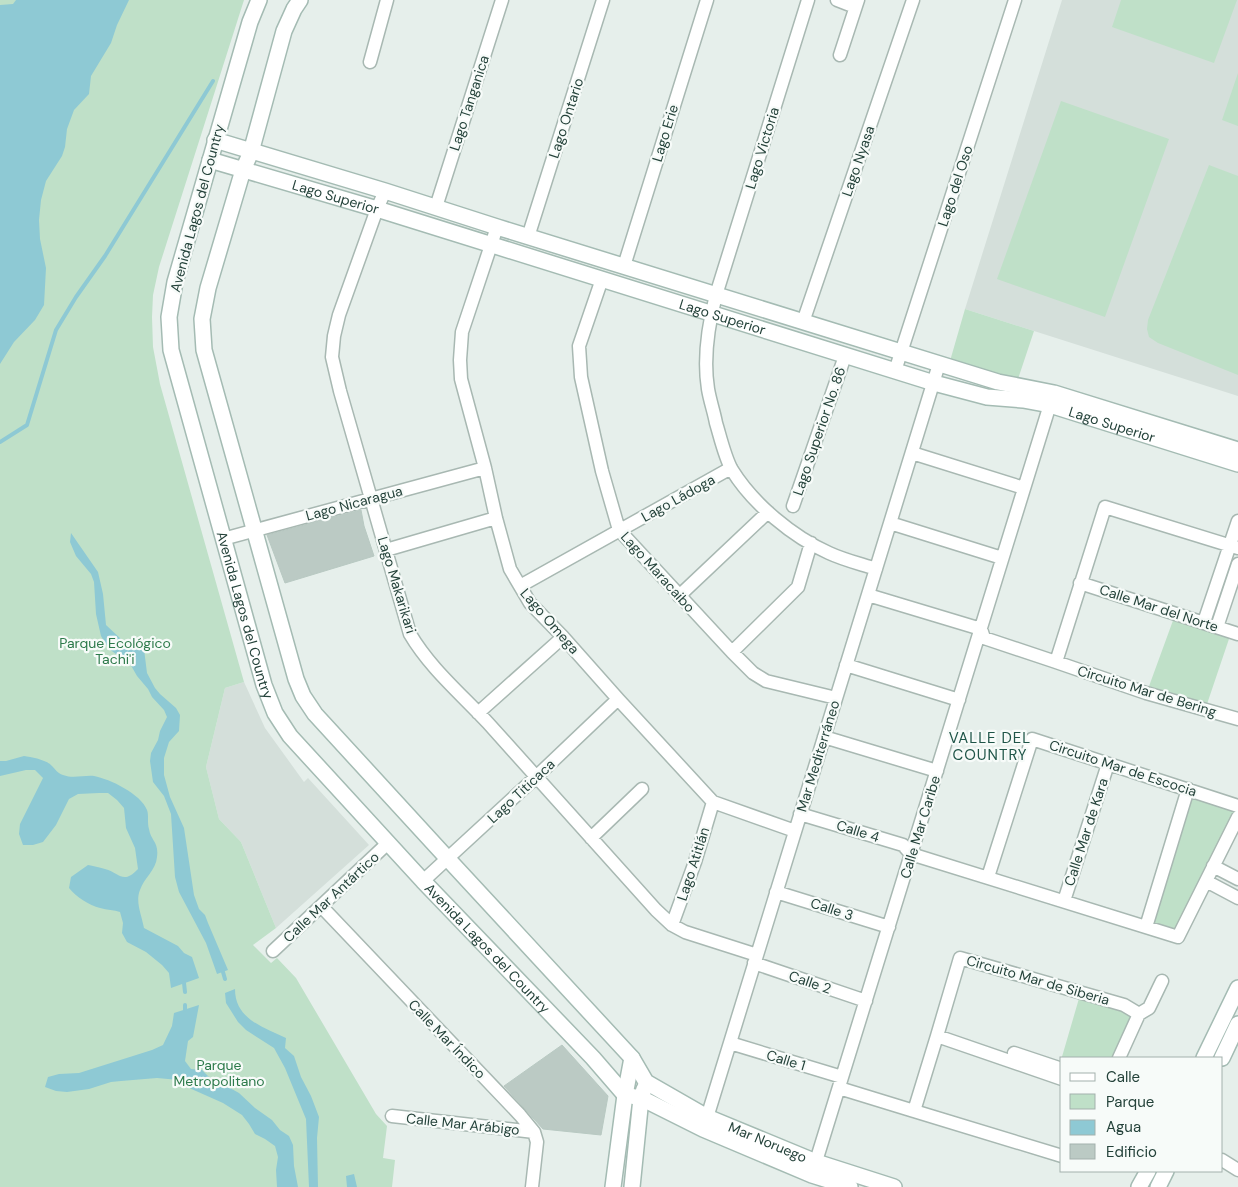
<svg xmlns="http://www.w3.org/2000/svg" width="1238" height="1187" font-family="'DM Sans',sans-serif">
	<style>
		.built { fill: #d4dfda }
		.green { fill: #bfe0c8 }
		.water { fill: #8ec9d4 }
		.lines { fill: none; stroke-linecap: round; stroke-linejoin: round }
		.stream { stroke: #8ec9d4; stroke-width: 4 }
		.building { fill: #bbcac4; stroke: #b8c9c2 }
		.street-casing { stroke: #a8b8b2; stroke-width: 15 }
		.secondary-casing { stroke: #a4bbb3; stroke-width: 18 }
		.street { stroke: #fff; stroke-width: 12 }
		.secondary { stroke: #fff; stroke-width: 15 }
		.labels { text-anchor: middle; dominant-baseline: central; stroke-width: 4.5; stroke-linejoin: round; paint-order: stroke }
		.street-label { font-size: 14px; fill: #24423a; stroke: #f7fbf9 }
		.park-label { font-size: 14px; fill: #2d7a4b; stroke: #f7fbf9 }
		.neighbourhood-label { font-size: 15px; letter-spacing: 1px; fill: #1f5548; stroke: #f7fbf9 }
	</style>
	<rect width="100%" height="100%" fill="#e6efeb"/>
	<path class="built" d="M1062 0H1238V396L965 309Z
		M244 682 265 728 304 782 308 778 369 845 276 928 241 842 219 819 206 767 225 688Z"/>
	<path class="green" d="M0 0H244L159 267 153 295 152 317 153 347 160 384 244 682 225 688 206 767 219 819 241 842 276 928 253 945 271 963 277 958 296 978 376 1114 387 1126 383 1158 395 1160 392 1187H0Z
		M1121 0H1237L1214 63 1112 27Z
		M1238 73V126L1222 120Z
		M1061 101 1169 139 1105 317 997 279Z
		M1209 165 1238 176V375L1158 343 1149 337 1147 329 1148 320Z
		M965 309 1034 331 1018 379 950 361Z
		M1175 615 1231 633 1206 707 1148 689Z
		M1181 788 1238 805 1173 937 1139 926Z
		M1080 995 1133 1015 1113 1058H1062V1068L1059 1067Z"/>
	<path class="water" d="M16 0H129L117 25 111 43 91 76 89 94 74 110 67 129 65 147 62 156 46 181 41 200 39 220 40 239 46 268 44 305 35 320 14 342 0 364V5L13 4Z
		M71 533 98 572 103 594 106 625 122 640 144 649 147 673 155 688 160 694 176 708 180 715 179 731 169 742 164 758V775L170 797 184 828 194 895 199 909 205 915 208 923 228 970 217 974 206 943 179 892 175 877 171 814 164 796 153 782 150 761 151 753 158 740 160 731 167 717 164 710 152 697 148 689 137 676 129 662 124 656 116 654 109 649 101 636 96 614 94 582 91 574 76 556 70 542Z
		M24 756C32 757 47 760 52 766 56 770 57 773 63 775 73 779 84 775 94 776 110 779 141 794 147 810 149 815 147 823 149 829 151 841 159 842 157 857 156 870 144 878 140 890 135 902 142 916 144 928L178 946 184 953 192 957 199 978 171 988 169 973 162 965 146 952 127 942 122 933 123 923 120 912C114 910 107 910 100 908 89 905 76 897 69 888L71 877 88 865C93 866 99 867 105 869 120 873 123 885 138 869L135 848 126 828 124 808 117 800 108 793H99L78 794 69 799 56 825 43 842 33 845H23L19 834 20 824 43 778 35 770H26L0 776V761H6Z
		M235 989C235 1019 263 1027 286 1038L285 1048 294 1056 301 1077 311 1096 319 1117 317 1138 318 1187H309L306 1119 285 1068 274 1048 246 1030 238 1022 226 1003 225 993Z
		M199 1005 193 1037 188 1041 185 1061 191 1069 202 1070 217 1085 230 1088 239 1093 255 1108 272 1120 280 1130 289 1136 293 1145 294 1166 298 1187H277L276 1170 278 1157 275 1146 265 1139 255 1134 249 1124 242 1115 223 1103 187 1087 179 1080 157 1078 121 1081 111 1082 89 1089 67 1092 56 1091 45 1087 48 1077 59 1074 79 1073 152 1050 163 1045 172 1026 174 1013Z
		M354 1174 357 1187H347L346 1176Z"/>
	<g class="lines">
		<path class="stream" d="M0 442 27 425 56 330 76 297 105 256 213 81
			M223 972 225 979
			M184 983 185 992
			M185 1005V1010"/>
	</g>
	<path class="building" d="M361 510 364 526 374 556 285 583 267 535Z
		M562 1045 608 1096 601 1135 543 1129 504 1086Z"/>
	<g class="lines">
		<g class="street-casing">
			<path id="street" d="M808 0 716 295C708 326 703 358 708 389 710 401 714 412 716 423 720 436 725 458 732 470 753 504 793 537 829 553 844 560 861 564 876 569
				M837 0 855 7
				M840 55 858 0
				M370 62 387 0
				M385 191 377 209 339 315 334 336 332 357 340 391 410 634C430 668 461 694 488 723 544 785 600 848 656 910L672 925 685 932 757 955
				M436 207 502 0
				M497 227 462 332 460 360 461 379 485 468 496 518 510 569 530 603 563 637 618 699 713 802 795 831
				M528 237 603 0
				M624 266 707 0
				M602 279 579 346 581 377 602 471 619 530 732 652 753 673 766 681 836 698
				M803 322 913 0
				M895 371 1015 0
				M912 453 1024 488
				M793 506 845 356
				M890 523 1002 558
				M223 539 485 468
				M1238 548 1105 507 1056 662 1146 693 1238 719
				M386 550 496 518
				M1080 583 1238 634
				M520 586 731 468
				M868 595 981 629 984 638 1056 662
				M679 596 768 512
				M1204 622 1238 521
				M1217 627 1238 564
				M732 652 798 587 811 543
				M846 665 959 700
				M478 713 563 637
				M824 737 937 771
				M800 814 903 845 911 854 1178 937 1238 817
				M591 838 642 789
				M1213 866 1238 879
				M988 877 1032 739 1238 806
				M423 881 536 777 618 699
				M1206 881 1238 898
				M776 892 889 927
				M1064 901 1108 764
				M321 906 520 1115 534 1132 537 1142 532 1187
				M672 925 695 862 713 802
				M1146 927 1188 789
				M273 951 388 843
				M754 963 866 1001
				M1139 1014 1149 1008 1162 981
				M937 1036 1062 1079
				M730 1043 842 1077
				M1014 1053 1062 1069
				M839 1088 914 1111
				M392 1116 534 1132
				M705 1124 939 364
				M1062 1156 914 1111 937 1036 960 958 1124 1005 1139 1014 1119 1058
				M1222 1160 1238 1170
				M813 1171 1052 398"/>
		</g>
		<g class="secondary-casing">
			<g id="secondary">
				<path id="s1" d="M259 0 250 22 175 282 169 317 171 350 264 685 275 713 290 736 423 881 593 1058 625 1095 641 1098 703 1129 812 1175 850 1187"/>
				<path id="s2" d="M300 0 294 9 284 31 251 152 243 170 208 288 202 319 204 350 296 679 303 696 315 714 448 859 632 1058 646 1082 707 1117 816 1162 894 1187"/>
				<path d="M215 140 385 191 497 227 998 382 1054 393 1238 450"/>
				<path id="s3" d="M210 160 377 209 934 383 987 397 1023 400 1050 405 1238 464"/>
				<path d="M1204 1058 1238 988"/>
				<path d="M1222 1058 1238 1024"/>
				<path d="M613 1187 625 1095 632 1058"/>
				<path d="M632 1187 641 1098 644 1089"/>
				<path d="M1139 1187 1148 1171"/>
				<path d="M1158 1187 1166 1171"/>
			</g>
		</g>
		<use href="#street" class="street"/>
		<use href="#secondary" class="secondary"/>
	</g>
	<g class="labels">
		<g class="street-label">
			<text transform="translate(469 103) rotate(-72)">Lago Tanganica</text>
			<text transform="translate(566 118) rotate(-72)">Lago Ontario</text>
			<text transform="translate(665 133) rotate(-73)">Lago Erie</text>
			<text transform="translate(762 148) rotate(-73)">Lago Victoria</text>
			<text transform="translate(858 161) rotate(-71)">Lago Nyasa</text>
			<text transform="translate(955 186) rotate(-72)">Lago del Oso</text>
			<text stroke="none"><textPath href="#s3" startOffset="131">Lago Superior</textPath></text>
			<text transform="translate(197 208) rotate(-75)">Avenida Lagos del Country</text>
			<text stroke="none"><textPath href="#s3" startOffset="536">Lago Superior</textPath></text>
			<text stroke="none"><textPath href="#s3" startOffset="941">Lago Superior</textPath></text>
			<text transform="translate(819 431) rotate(-71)">Lago Superior No. 86</text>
			<text transform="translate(678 498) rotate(-29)">Lago Ládoga</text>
			<text transform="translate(354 503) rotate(-15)">Lago Nicaragua</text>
			<text transform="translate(658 572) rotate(48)">Lago Maracaibo</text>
			<text transform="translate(397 585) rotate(73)">Lago Makarikari</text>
			<text transform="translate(1159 608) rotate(18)">Calle Mar del Norte</text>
			<text stroke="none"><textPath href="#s1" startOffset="638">Avenida Lagos del Country</textPath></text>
			<text transform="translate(550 621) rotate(49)">Lago Omega</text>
			<text transform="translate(1147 691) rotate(17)">Circuito Mar de Bering</text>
			<text transform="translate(818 756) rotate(-73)">Mar Mediterráneo</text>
			<text transform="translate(1123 768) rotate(18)">Circuito Mar de Escocia</text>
			<text transform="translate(521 791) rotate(-43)">Lago Titicaca</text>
			<text transform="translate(920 827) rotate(-73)">Calle Mar Caribe</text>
			<text transform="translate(858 831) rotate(17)">Calle 4</text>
			<text transform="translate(1086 832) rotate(-72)">Calle Mar de Kara</text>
			<text transform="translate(693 864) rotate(-72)">Lago Atitlán</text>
			<text transform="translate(331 897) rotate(-43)">Calle Mar Antártico</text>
			<text transform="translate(832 909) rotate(18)">Calle 3</text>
			<text stroke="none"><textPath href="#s1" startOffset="1058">Avenida Lagos del Country</textPath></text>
			<text transform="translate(1038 980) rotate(16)">Circuito Mar de Siberia</text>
			<text transform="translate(810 982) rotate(19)">Calle 2</text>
			<text transform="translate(447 1039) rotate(46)">Calle Mar Índico</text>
			<text transform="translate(786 1060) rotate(17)">Calle 1</text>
			<text transform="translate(463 1124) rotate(6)">Calle Mar Arábigo</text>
			<text stroke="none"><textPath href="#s2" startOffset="1379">Mar Noruego</textPath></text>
		</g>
		<g class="park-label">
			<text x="115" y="643">Parque Ecológico<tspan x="115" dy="16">Tachi'i</tspan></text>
			<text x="219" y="1065">Parque<tspan x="219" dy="16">Metropolitano</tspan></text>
		</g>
		<g class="neighbourhood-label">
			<text x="990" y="738">VALLE DEL<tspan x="990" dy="17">COUNTRY</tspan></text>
		</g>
	</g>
	<rect x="1060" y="1057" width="162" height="115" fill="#f7fbf9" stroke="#a3b1ad"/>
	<rect x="1070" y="1073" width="25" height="8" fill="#ffffff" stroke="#a3b1ad"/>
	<text x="1106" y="1082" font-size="15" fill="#24423a">Calle</text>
	<rect x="1070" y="1094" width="25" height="15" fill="#bfe0c8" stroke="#a3b1ad"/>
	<text x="1106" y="1107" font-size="15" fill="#24423a">Parque</text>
	<rect x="1070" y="1120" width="25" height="15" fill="#8ec9d4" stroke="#a3b1ad"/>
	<text x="1106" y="1132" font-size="15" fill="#24423a">Agua</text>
	<rect x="1070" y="1144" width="25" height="15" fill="#bbcac4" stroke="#a3b1ad"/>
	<text x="1106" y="1157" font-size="15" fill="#24423a">Edificio</text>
</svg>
